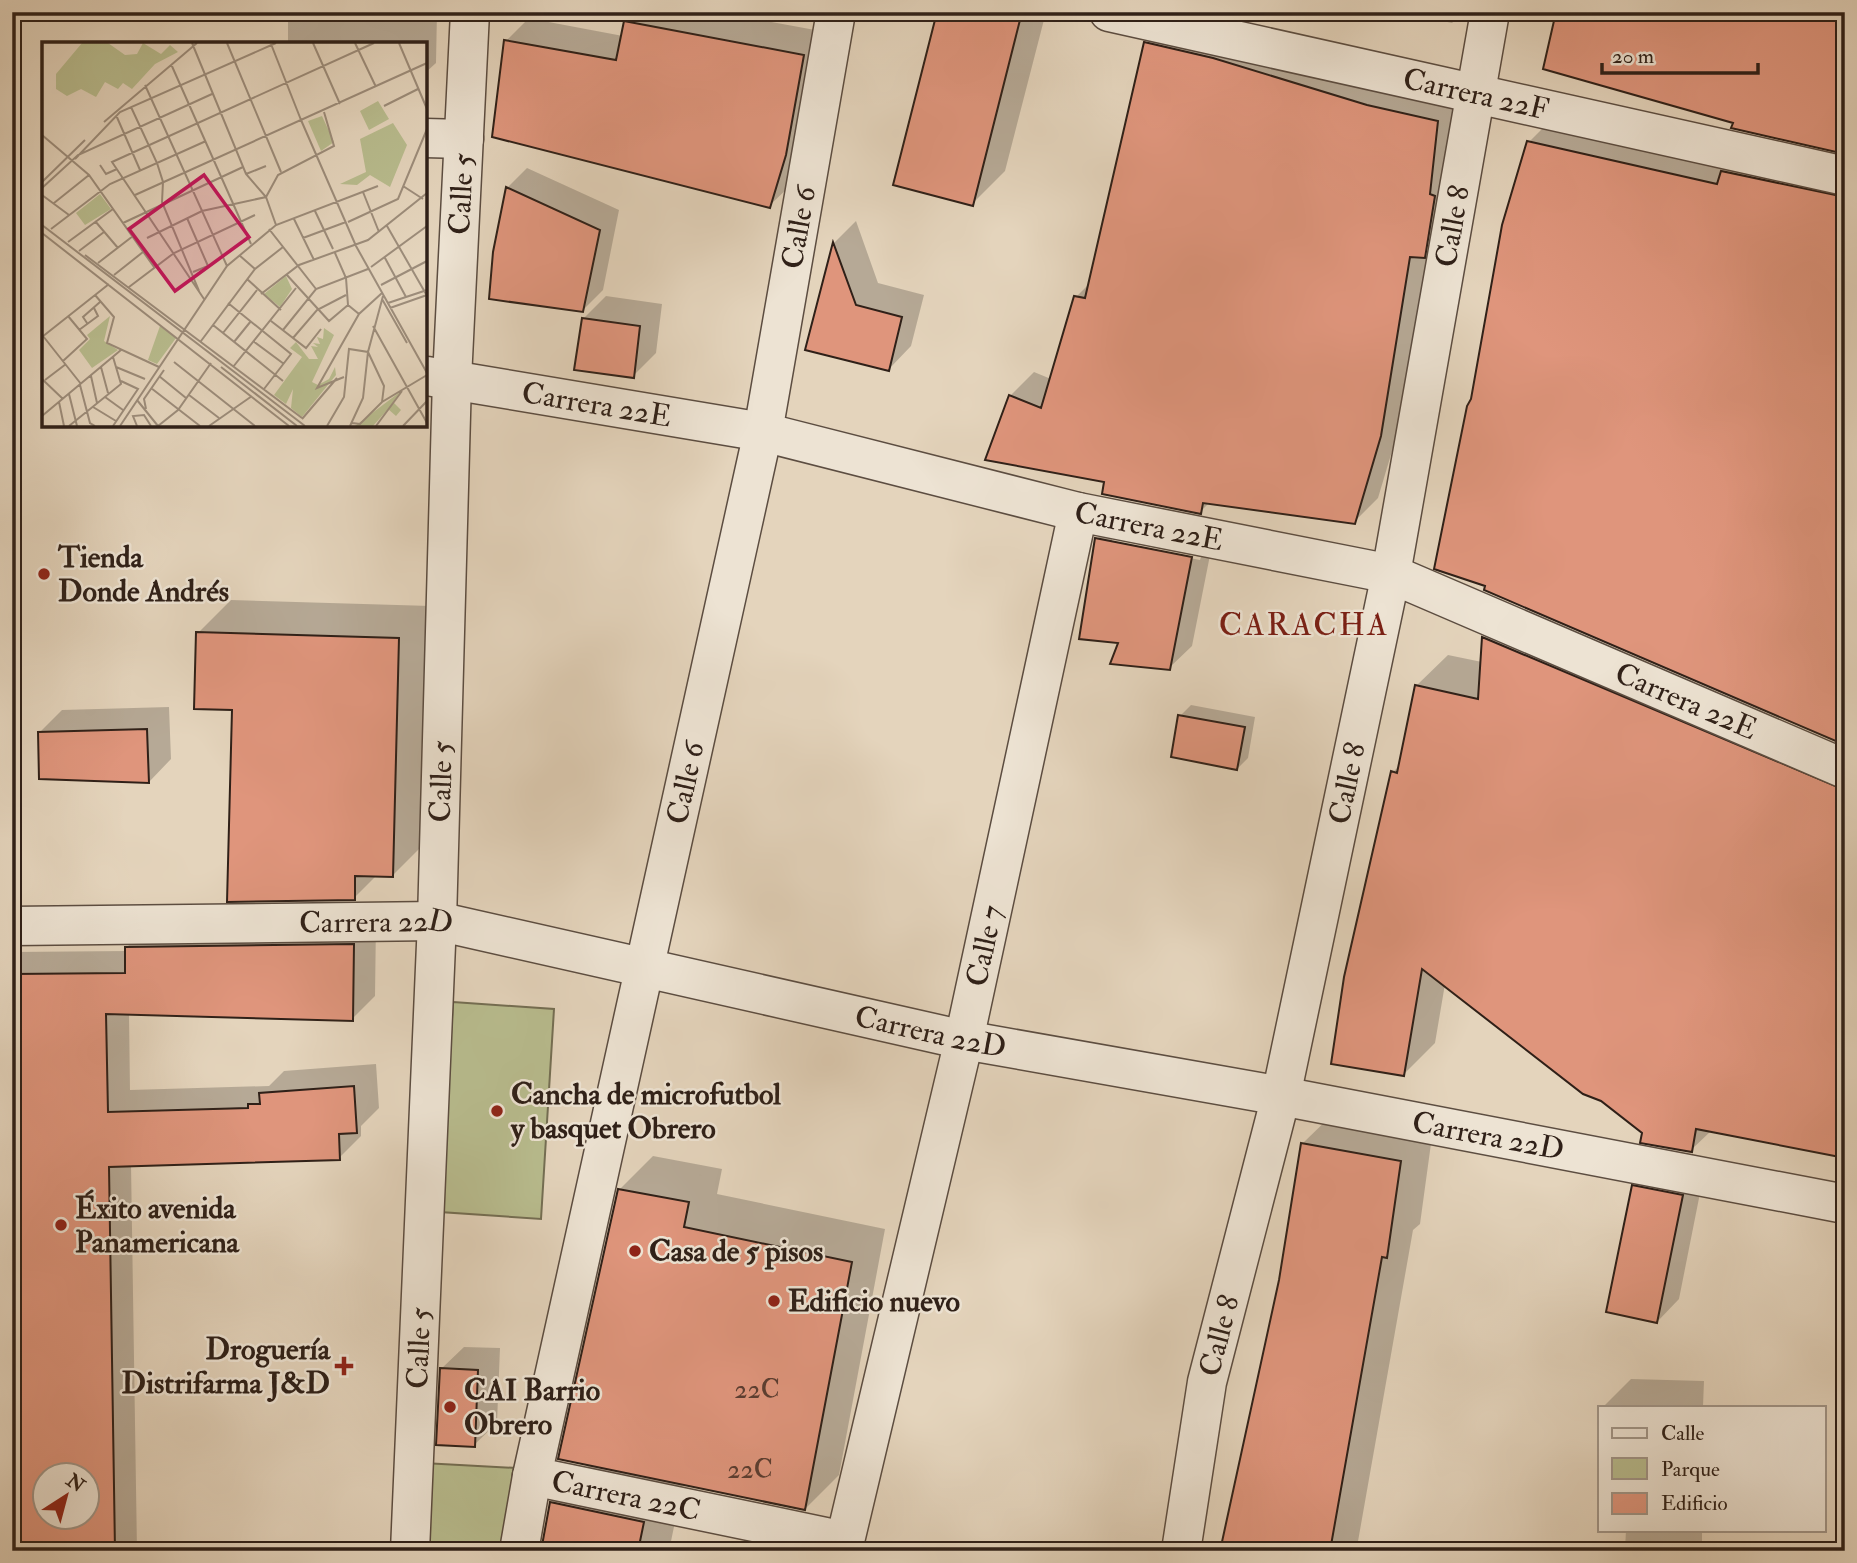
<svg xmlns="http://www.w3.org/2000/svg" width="1857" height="1563" font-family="'IM FELL Double Pica',serif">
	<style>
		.green { fill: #b8bc8e; stroke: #746e53; stroke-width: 2 }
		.shadow { fill: #0003; fill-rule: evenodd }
		.building { fill: #df957c; stroke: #2f2018; stroke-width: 2; fill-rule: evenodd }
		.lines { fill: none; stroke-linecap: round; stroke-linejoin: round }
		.minor-casing { stroke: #5c4d41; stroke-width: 41 }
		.minor { stroke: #ede3d3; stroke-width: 38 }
		.poi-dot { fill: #8f2418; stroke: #ede3d3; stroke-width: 2.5 }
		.labels { text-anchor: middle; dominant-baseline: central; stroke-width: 5; stroke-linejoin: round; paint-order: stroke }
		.number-label { font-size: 26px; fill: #5b3d31 }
		.street-label { font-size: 30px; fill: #2f2018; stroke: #ede3d3 }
		.poi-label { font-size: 30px; font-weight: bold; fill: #2f2018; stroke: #ede3d3; text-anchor: start }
		.neighbourhood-label { font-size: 32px; letter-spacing: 2px; fill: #7a1f14; stroke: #ede3d3 }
		.inset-road { fill: none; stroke: #9c8c7a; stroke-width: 2 }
		.view { fill: #c2185b; fill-opacity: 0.15; stroke: #c2185b; stroke-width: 3.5 }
		.inset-edge { fill: none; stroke: #2f2018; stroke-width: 3.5 }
	</style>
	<rect width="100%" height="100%" fill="#e4d4bc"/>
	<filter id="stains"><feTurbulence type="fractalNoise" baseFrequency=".00286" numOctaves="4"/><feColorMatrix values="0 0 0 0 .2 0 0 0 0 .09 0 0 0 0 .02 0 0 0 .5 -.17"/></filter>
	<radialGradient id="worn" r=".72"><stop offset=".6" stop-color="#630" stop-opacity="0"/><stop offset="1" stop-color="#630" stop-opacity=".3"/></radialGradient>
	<path class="green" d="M453 1002 554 1009 541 1219 440 1212Z
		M423 1463 517 1468 501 1551H420Z"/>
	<path class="shadow" d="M288 12H437L436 63 425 73V44H288Z
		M498 12H547L538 20 623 36 626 22 635 12H718L826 32 792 184 769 206 506 41 526 21 498 17Z
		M938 12H1046L1005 171 972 204Z
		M1400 12H1463L1452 23Z
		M1170 19 1461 98 1404 411 1378 498 1354 522 1210 502 1200 512 1106 481 1010 396 1034 372 1051 379 1076 297 1091 282 1146 43Z
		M1560 111 1845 160V743L1473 400 1529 142Z
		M527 168 619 210 603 290 583 310 491 298 507 188Z
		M856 221 878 283 924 295 911 346 889 369 807 349 834 243Z
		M606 296 662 304 656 353 633 376 584 318Z
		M1119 516 1214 535 1192 646 1169 668 1120 641 1097 539ZM1112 539 1201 557 1200 560 1112 543Z
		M231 600 431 606 425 843 392 876 377 875 354 898 234 709 198 633Z
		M1515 606 1845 748V1156L1711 1131 1691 1150 1644 1133 1445 984 1435 1043 1404 1074 1393 772 1400 765 1416 686 1448 655 1482 662 1483 638Z
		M1191 705 1255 717 1248 758 1237 769 1180 716Z
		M169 707 171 759 149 782 39 733 62 710Z
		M376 922 375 996 352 1019 129 1013 130 1090 269 1086 284 1071 376 1064 379 1108 361 1126V1136L339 1158 131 1164 137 1551H12V952L127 951V947L150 925ZM46 1476H88V1518H46Z
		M1336 1111 1433 1129 1420 1224 1413 1230 1357 1547 1354 1551H1222L1281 1280 1303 1143Z
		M653 1156 722 1169 717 1194 885 1229 839 1475 805 1509 683 1483 669 1551H543L551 1503 590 1464 620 1189Z
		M1656 1164 1704 1173 1679 1299 1657 1322 1633 1186Z
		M464 1347 500 1348 497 1423 474 1445 441 1369Z
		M1631 1379 1704 1381 1703 1407H1603Z
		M1600 1411V1503L1598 1501Z
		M1626 1530H1702V1551H1620L1625 1550Z"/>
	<path class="building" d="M937 12H1022L973 206 893 185Z
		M1556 12H1845V154L1731 128 1733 123 1543 69Z
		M624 21 804 55 786 155 770 208 492 137 504 40 616 60Z
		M1144 42 1213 58 1367 105 1438 121 1430 194 1435 196 1425 258 1410 257 1381 436 1355 524 1203 503 1201 514 1102 494 1104 482 985 460 1009 395 1041 408 1074 296 1085 298Z
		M1527 141 1717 184 1721 171 1845 197V745L1484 590 1485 586 1434 569 1467 406 1471 399 1502 225Z
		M506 187 600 230 583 312 489 299 493 252Z
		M833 242 856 305 902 317 889 371 805 350Z
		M582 318 640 326 634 378 574 370Z
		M1095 538 1192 557 1170 670 1110 664 1118 643 1079 639Z
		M196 632 399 638 393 877 355 876V900L227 902 232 710 194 709Z
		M1482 637 1845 790V1158L1696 1129 1692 1152 1640 1143 1642 1133 1601 1101 1583 1094 1422 969 1404 1076 1331 1064 1344 977 1391 771 1397 773 1415 685 1478 699Z
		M1178 715 1245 727 1237 770 1171 757Z
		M147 729 149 783 39 779 38 732Z
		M354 944 353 1021 106 1014 108 1112 248 1108V1104H260L259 1093 354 1086 357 1133 339 1134 340 1160 109 1167 115 1551H12V974L125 973V947ZM46 1475H88V1517H46Z
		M1301 1143 1401 1161 1387 1258 1382 1257 1330 1551H1220L1279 1280Z
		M1632 1185 1683 1195 1657 1323 1606 1312Z
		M618 1189 689 1202 684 1227 852 1262 805 1510 558 1459Z
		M440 1368 478 1370 475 1447 436 1445Z
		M550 1502 644 1522 638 1551H541Z"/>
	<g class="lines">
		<g class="minor-casing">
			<g id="minor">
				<path id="s1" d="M1109 12 1845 176"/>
				<path d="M425 138 464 139"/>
				<path id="s2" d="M427 376 763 432 1078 512 1391 574 1845 769"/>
				<path id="s3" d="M12 926 437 921 964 1040 1281 1096 1845 1204"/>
				<path id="s4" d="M532 1476 845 1541 964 1040 1078 512"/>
				<path id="s5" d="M410 1551 437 921 452 379 470 12"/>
				<path id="s6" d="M519 1551 532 1476 763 432 836 12"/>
				<path id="s7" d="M1181 1551 1207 1382 1281 1096 1391 574 1490 12"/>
			</g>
		</g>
		<use href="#minor" class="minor"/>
	</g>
	<g class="poi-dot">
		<circle cx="44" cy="574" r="7"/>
		<circle cx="497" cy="1111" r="7"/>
		<circle cx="61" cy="1225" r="7"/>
		<circle cx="635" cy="1251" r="7"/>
		<circle cx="774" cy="1301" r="7"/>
		<path d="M340.5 1355.5h7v7h7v7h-7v7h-7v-7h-7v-7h7z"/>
		<circle cx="450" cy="1407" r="7"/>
	</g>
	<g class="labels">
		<g class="number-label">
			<text x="757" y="1390">22C</text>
			<text x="750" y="1470">22C</text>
		</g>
		<g class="street-label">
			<text stroke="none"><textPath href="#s1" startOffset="376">Carrera 22F</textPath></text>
			<text stroke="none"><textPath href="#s5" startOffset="1358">Calle 5</textPath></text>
			<text stroke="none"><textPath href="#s7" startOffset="1353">Calle 8</textPath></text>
			<text stroke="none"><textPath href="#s6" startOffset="1353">Calle 6</textPath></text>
			<text stroke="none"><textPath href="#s2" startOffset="172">Carrera 22E</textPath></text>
			<text stroke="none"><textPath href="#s2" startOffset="738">Carrera 22E</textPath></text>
			<text stroke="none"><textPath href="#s2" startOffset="1306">Carrera 22E</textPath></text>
			<text stroke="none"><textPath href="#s5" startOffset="770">Calle 5</textPath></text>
			<text stroke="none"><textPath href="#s6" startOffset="786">Calle 6</textPath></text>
			<text stroke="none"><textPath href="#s7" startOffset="786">Calle 8</textPath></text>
			<text stroke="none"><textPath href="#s3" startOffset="364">Carrera 22D</textPath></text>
			<text stroke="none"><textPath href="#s4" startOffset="931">Calle 7</textPath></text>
			<text stroke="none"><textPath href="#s3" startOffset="931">Carrera 22D</textPath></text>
			<text stroke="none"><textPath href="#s3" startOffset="1498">Carrera 22D</textPath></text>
			<text stroke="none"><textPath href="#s7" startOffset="219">Calle 8</textPath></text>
			<text stroke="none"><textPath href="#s5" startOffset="203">Calle 5</textPath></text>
			<text stroke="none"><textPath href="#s4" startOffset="96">Carrera 22C</textPath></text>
		</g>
		<g class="poi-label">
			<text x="58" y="557">Tienda<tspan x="58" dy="34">Donde Andrés</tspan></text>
			<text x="511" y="1094">Cancha de microfutbol<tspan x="511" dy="34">y basquet Obrero</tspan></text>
			<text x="75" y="1208">Éxito avenida<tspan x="75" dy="34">Panamericana</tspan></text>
			<text x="649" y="1251">Casa de 5 pisos</text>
			<text x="788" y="1301">Edificio nuevo</text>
			<text x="330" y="1349" text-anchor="end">Droguería<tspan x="330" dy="34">Distrifarma J&amp;D</tspan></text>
			<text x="464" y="1390">CAI Barrio<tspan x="464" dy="34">Obrero</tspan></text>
		</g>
		<g class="neighbourhood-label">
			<text x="1304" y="625">CARACHA</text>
		</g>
	</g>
	<g transform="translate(42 42)">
		<rect width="385" height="385" fill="#e4d4bc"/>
		<path d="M40 1H66L83 13 95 12 101 1 119 12 128 3 136 10 113 22 90 47 81 41 76 47 63 40 54 55 39 47 25 54 14 47V32ZM336 59 347 77 327 88 318 69ZM280 74 292 100 279 109 266 79ZM351 81 365 103 348 145 328 133 315 143 298 142 324 130 318 97ZM58 152 69 167 43 183 34 171ZM244 234 250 247 238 265 222 252ZM68 274 62 299 76 308 50 326 37 308 48 297 45 293ZM118 284 134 296 115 322 106 318ZM282 286 292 293 270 340 276 343 287 337 293 325 294 333 260 375 249 366 251 347 244 362 232 353 260 315 248 306 254 300 267 317H276L269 304 276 305 271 301 278 302 275 295 281 297ZM358 350 351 360 359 368 354 374 346 367 331 384H313Z" fill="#b8bc8e"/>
		<path class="inset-road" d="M150 1 204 132 224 155 234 183M185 1 239 130M271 1 298 62M313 1 334 45M357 1 385 67M229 2 259 78M129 22 209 202M103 43 185 224M342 64 376 47M89 65 115 121 121 140 120 160 157 249M74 73 98 128M259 78 314 204 385 331M62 80 155 1M0 93 47 133 112 225M33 117 78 70 234 1M58 123 64 132 75 127M204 132 224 124M0 140 43 98M361 144 381 157M0 146 36 113 170 52M321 150 337 190M0 153 27 173M93 153 385 21M12 161 47 133M273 169 291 207M145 176 166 224 151 230M252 177 272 218M53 179 76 206M306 180 356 157 385 87M81 181 201 125M0 183 263 384M345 184 384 252M9 187 68 142 164 99M227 187 274 247M0 191 247 384M105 196 160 169 224 155 236 133 292 104 282 70M261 196 304 180M26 200 71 167M37 209 62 190M293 211 304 236 306 263 317 272M43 213 260 376M197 213 213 227M343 216 364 255M56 221 91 194M329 225 385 184M244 232 287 279 306 263M72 233 101 210M205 237 239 268M339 243 385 219M87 245 132 211 213 173M219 252 257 223 326 198 385 151M53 253 72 275 65 301 117 325M162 257 70 120 332 1M340 257 365 301M186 261 249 312 222 347M346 261 385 248M348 266 385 253M229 279 264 306 279 287M45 281 41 275 58 260M171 283 241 339M331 284 385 381M37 288 56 274 52 266M241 288 274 247 326 227M181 291 215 248M1 294 39 342M0 295 67 242M251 296 275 268 304 253M159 299 213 227 241 205M211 299 242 322M192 300 209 279M21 319 45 297 26 274M132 320 213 384M59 325 66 351M74 325 103 337M179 325 255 384M191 325 254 246M49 334 55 361M117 334 144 356M302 335 275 346 317 272 340 251M0 337 21 357M3 338 24 322M38 343 48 381 53 384M109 346 158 384M27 352 35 384M147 353 177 376M63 355 81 368M95 358 116 384M17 360 22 384M51 365 74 379M104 367 102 357 122 328M0 374 79 308M260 377 295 336M310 381 318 382 340 360 385 333M27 384 79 342 71 315M71 384 96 347 79 339M78 384 185 224 234 183 336 144M95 384 91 374 102 373 109 384M116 384 136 368 169 321M167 384 210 354M285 384 302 355 307 307 326 310 342 344 340 360M308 384 321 356 326 310 341 254M334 384 360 349M361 384 385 359"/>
		<path class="view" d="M162 133 207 195 133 249 87 187Z"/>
		<rect width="385" height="385" class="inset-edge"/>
	</g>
	<rect width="1857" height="1563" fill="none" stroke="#e4d4bc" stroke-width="42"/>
	<rect x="14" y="14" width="1829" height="1535" fill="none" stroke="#2f2018" stroke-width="3.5"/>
	<rect x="21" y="21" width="1815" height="1521" fill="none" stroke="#2f2018" stroke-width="2"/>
	<rect x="1598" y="1406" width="228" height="126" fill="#ede3d3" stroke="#a19588" stroke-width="2"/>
	<rect x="1612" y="1428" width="35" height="10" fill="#ede3d3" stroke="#a19588" stroke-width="2"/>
	<text x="1661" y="1440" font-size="21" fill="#2f2018">Calle</text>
	<rect x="1612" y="1458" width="35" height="21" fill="#b8bc8e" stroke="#a19588" stroke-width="2"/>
	<text x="1661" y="1476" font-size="21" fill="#2f2018">Parque</text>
	<rect x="1612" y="1493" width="35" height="21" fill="#df957c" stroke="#a19588" stroke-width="2"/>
	<text x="1661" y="1510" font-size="21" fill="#2f2018">Edificio</text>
	<g transform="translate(66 1496) rotate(36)"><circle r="33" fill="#ede3d3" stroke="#a19588" stroke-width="2"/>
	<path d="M0-5L12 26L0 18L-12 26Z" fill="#8f2418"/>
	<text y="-10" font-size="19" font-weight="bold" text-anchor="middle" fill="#2f2018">N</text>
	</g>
	<path d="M1602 63v10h156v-10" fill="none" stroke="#2f2018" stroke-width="3.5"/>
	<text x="1612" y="63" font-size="21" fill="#2f2018" stroke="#ede3d3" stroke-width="5" paint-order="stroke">20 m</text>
	<rect width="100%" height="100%" filter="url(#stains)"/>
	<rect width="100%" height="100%" fill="url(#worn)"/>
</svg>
